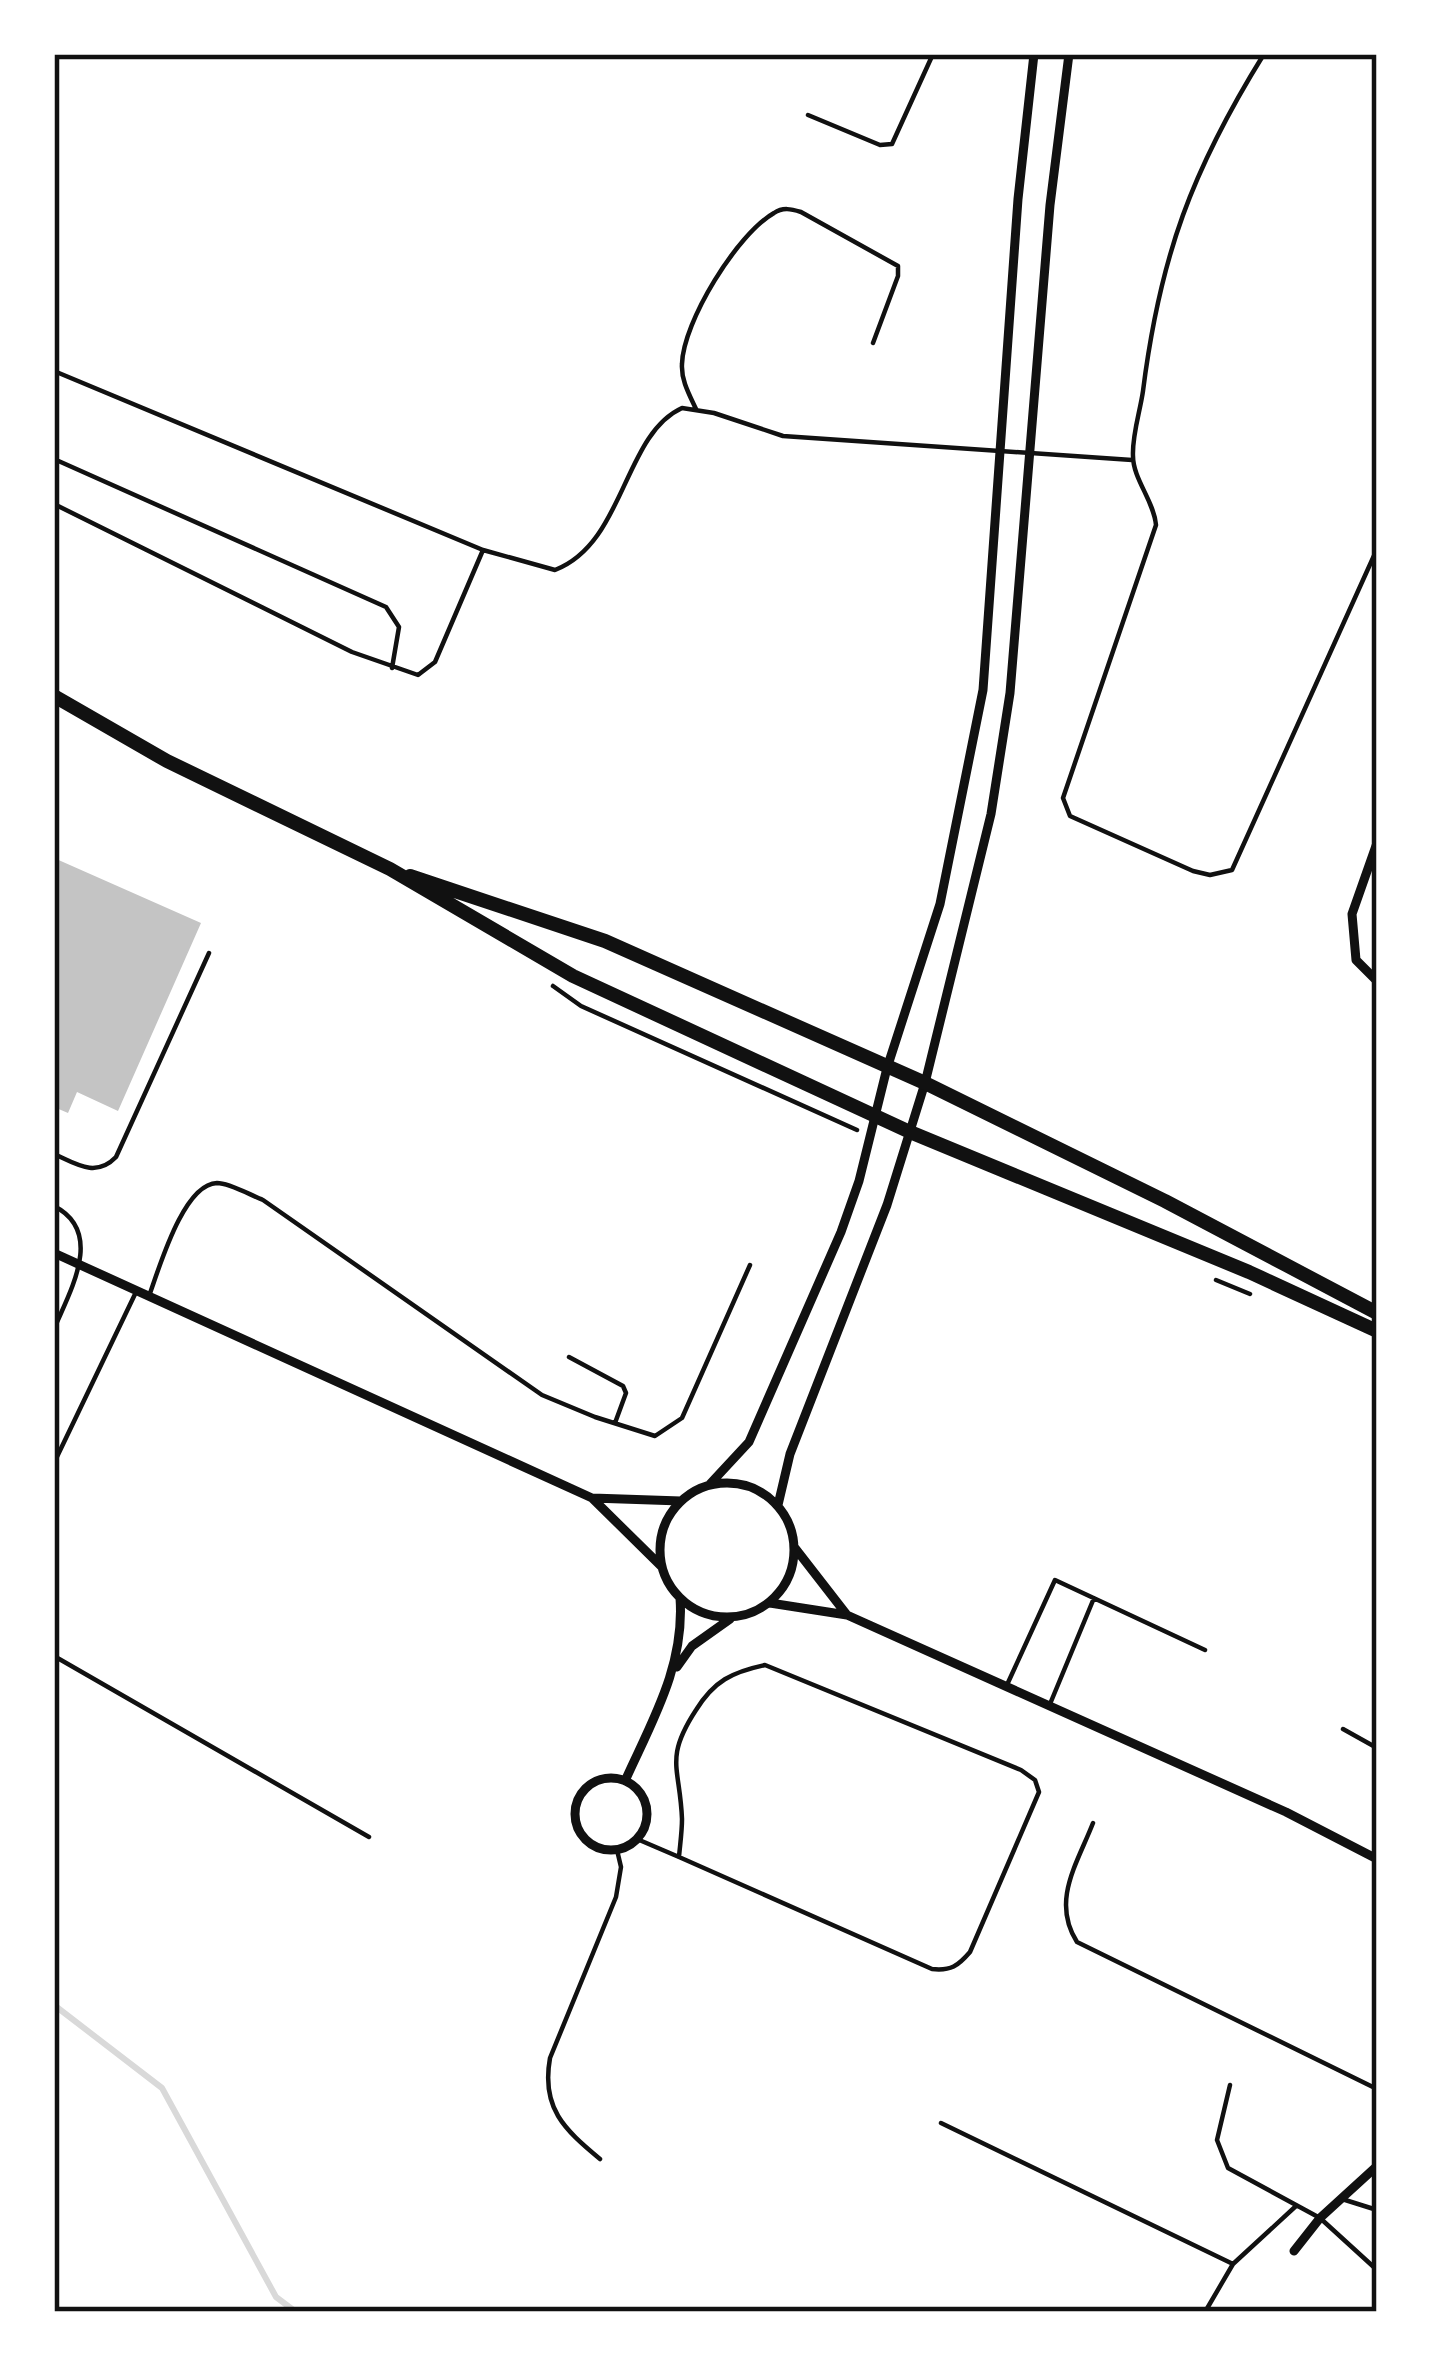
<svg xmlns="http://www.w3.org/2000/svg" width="1431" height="2366" font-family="Arial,sans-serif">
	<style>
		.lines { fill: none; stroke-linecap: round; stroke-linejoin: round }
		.stream { stroke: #d9d9d9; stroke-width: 6 }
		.building { fill: #c4c4c4 }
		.path { stroke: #111; stroke-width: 4.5 }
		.service { stroke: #111; stroke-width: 4.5 }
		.minor { stroke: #111; stroke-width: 9 }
		.secondary { stroke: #111; stroke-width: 14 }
		.neatline { fill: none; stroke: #111; stroke-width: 4.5 }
	</style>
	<rect width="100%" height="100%" fill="#fff"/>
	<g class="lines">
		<path class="stream" d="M54 2005 162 2088 276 2297 296 2312"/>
	</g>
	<path class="building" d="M54 858 201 923 118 1111 77 1092 68 1113 54 1107Z"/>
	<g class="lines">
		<path class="path" d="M553 986 581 1006 857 1130
			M1216 1280 1250 1294"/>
		<path class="service" d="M1264 54C1192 170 1160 256 1143 391 1140 412 1132 435 1133 456 1133 479 1154 501 1156 525L1063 798 1070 816 1193 871 1210 875 1232 870 1377 549
			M808 115 880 145 892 144 933 54
			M54 371 483 550
			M696 409C689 394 681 380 682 364 683 322 737 234 774 213 783 207 791 209 801 212L898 266V276L873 343
			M54 459 386 607 399 627 392 668
			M54 504 352 652 418 675 435 662 483 550 555 570C625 543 623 435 682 408L714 413 783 436 1132 460
			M54 1154C76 1164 96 1178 116 1157L209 953
			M54 1206C105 1232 70 1291 54 1329
			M149 1296C159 1269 183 1184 217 1183 230 1183 250 1195 263 1200L542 1395 595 1417 655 1436 682 1418 750 1265
			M569 1357 623 1386 626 1393 615 1423
			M54 1463 137 1290
			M54 1656 369 1837
			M1006 1687 1055 1580 1205 1650
			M1050 1704 1094 1598
			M1343 1729 1377 1748
			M1093 1823C1077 1864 1051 1901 1077 1942L1377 2089
			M637 1839 679 1857 932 1969C951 1971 958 1966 970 1952L1039 1792 1035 1780 1021 1770 765 1665C732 1672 714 1681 696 1710 664 1759 680 1767 682 1819 682 1832 680 1845 679 1857
			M1230 2085 1217 2140 1228 2168 1320 2218 1377 2270
			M941 2123 1233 2264
			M600 2159C564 2129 541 2108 550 2058L616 1897 621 1867 617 1850
			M1342 2199 1377 2210
			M1205 2312 1233 2264 1296 2206"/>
		<path class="minor" d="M1377 843 1352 914 1356 960 1377 981
			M54 1253 592 1498 661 1566
			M660 1550a67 67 0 1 1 134 0a67 67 0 1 1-134 0Z
			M710 1484 749 1442 841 1232 859 1181 887 1068 940 904 983 690 1018 199 1034 54
			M592 1498 681 1501
			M778 1505 790 1454 887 1205 925 1083 991 814 1010 693 1050 205 1069 54
			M795 1548 847 1615
			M770 1603 847 1615 1286 1812 1377 1859
			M677 1667 692 1646 730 1619
			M575 1814a36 36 0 1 1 72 0a36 36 0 1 1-72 0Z
			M625 1781C652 1721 685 1666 680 1598
			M1294 2251 1320 2218 1377 2166"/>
		<path class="secondary" d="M54 696 167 761 390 869 573 976 910 1132 1249 1272 1377 1331
			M410 876 605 941 925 1083 1165 1201 1377 1313"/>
	</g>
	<rect width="1431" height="2366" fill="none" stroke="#ffffff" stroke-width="114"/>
	<rect x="57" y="57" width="1317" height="2252" class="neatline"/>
</svg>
